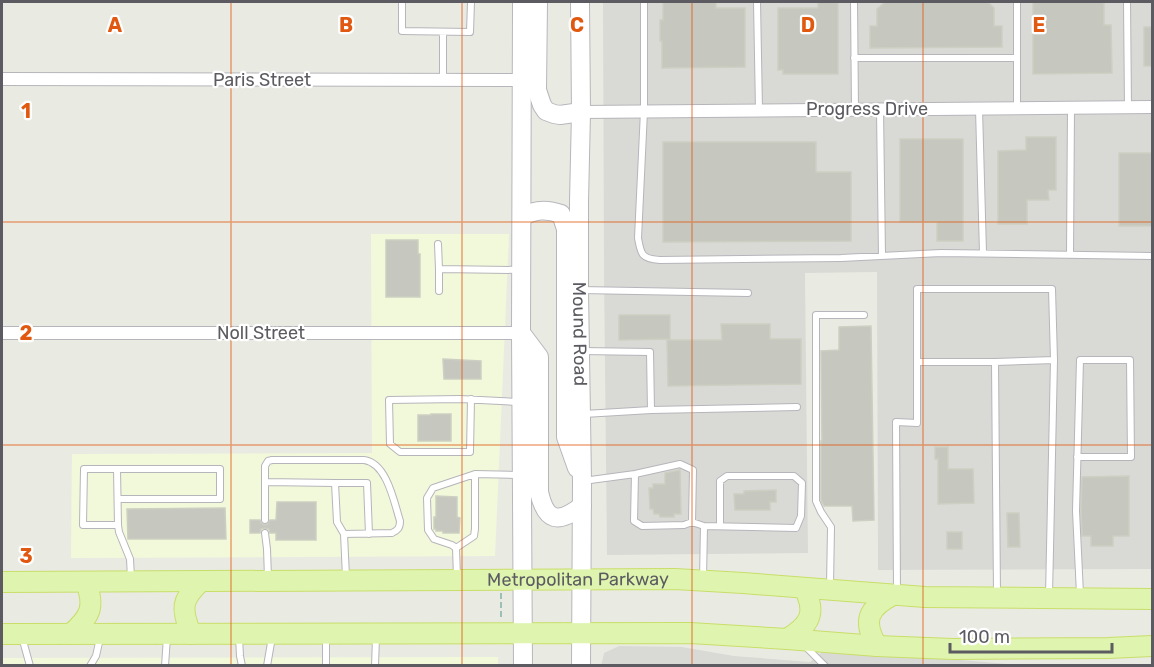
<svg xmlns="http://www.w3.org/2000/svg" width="1154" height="667" font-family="Rubik,sans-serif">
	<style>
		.commercial { fill: #f2f9da }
		.industrial { fill: #d9dad5 }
		.building { fill: #c6c7bf; stroke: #cdcfc2; stroke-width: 1.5 }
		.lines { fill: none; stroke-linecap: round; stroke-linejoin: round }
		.lane-casing { stroke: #b6b5bb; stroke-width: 8 }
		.street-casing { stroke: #b6b5bb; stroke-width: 14 }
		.secondary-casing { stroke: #b7b6bd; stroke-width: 20 }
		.primary-casing { stroke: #c9de69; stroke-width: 22 }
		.path { stroke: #9cc0b7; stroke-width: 2; stroke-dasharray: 6 3; stroke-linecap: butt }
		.lane { stroke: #fff; stroke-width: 6 }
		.street { stroke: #fff; stroke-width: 12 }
		.secondary { stroke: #fff; stroke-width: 18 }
		.primary { stroke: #dff4af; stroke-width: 20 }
		.grid { fill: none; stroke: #e15910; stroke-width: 1.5; stroke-opacity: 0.55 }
		.labels { text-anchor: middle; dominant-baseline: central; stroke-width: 4.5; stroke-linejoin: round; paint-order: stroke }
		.street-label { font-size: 18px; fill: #5b5b61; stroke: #fff }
		.grid-label { font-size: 20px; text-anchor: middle; font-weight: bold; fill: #e15910; stroke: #fff; stroke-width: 4.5; stroke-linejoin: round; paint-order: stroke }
	</style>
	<rect width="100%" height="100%" fill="#e9ebe3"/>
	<path class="commercial" d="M371 234H509L495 556 71 558 72 454 372 453Z
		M498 657V665L2 666V658Z"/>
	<path class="industrial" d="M603 2H1152V569L878 570 877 272 805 273 808 553 607 555 604 274Z
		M619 646 682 647 734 656 810 662 822 652 962 660 1018 665 601 666 604 653Z"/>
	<path class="building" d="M663 2H716V8H745V67L662 68V41H660V20H663Z
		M818 2H838V74H783V70H778V8H818Z
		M885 2H988L994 8V26H1002V47L870 48V26H877V9Z
		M1033 2H1104V25H1111L1112 73 1033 74Z
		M1144 27H1152V66H1144Z
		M1026 137H1056V190H1048L1049 200H1027V224H998V151L1026 150Z
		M900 139H963V241H937V222H900Z
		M663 142H816V172H851V241L663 242Z
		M1119 153H1152V226H1119Z
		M386 240H418V254H420V297H386Z
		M619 315H670V339L619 340Z
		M721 324H770V339H801V384L668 386 667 340H722Z
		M871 326 874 520 853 521 852 506H824L821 500V441H822L821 351 839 350V327Z
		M443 359 481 361V379H444Z
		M431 414H451V441H418V415H431Z
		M935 447H948V469H973L974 503 938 504V459H935Z
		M680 470 681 514H674V517H660L659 514H654L653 509H650L649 488H653V484H665V473Z
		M1129 476V536H1113V546H1091V536H1082L1081 511 1082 477Z
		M776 490V502H770V510H735L734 494H744V491Z
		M436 496 457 497V517L460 518 459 533H443V531H436V529H434V517H436Z
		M277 502H316V540H276V533H270L269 529 265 528 261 529 260 533H250V520H260L261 523 264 525 268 524 270 520H276Z
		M225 508 226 539H128L127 509Z
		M1007 513H1019L1020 547H1008Z
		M947 532H962V549H947Z"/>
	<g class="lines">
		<g class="lane-casing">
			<path id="lane" d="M402 2V31L470 32 471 2
				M644 2V111L638 238C641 254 641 259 660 260L841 258 941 253 1152 256
				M757 2 759 110
				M854 2 855 110
				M1127 2 1128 107
				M443 32V80
				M854 58H1017
				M1017 108V2
				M979 109 983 253
				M880 110 882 256
				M438 244 439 269 518 270
				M1070 255 1071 108
				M439 269V291
				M580 290 748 293
				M581 351 650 352 651 410 584 414
				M917 362H995
				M471 399 470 452H400L390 444 389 400 460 399 518 402
				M651 410 797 407
				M1077 457H1131L1130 360H1080L1076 511 1080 594
				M117 469H220V499H118
				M583 481 635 474 680 464 693 470 692 522 684 525 642 526 634 521 635 474
				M265 482 335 483 337 522 344 534
				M335 483H367L369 534
				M265 520V466L268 461 272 460H364C387 463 394 502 400 521 400 528 398 530 392 533L344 534 346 577
				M692 522 704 526 796 528 801 516 802 483 794 476H727L720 481V526
				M118 525H83L84 469H117L118 525 119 532 130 559 131 578
				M265 533 267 549 268 578
				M456 548 452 545 434 539 428 530 427 498 433 488 475 474 519 475
				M456 548 474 536 475 529V474
				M456 548 457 577
				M703 579 704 526
				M830 586 831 527 821 512 816 501V315H864
				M897 591 896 422 917 423V289H1052L1054 360 1049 596
				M997 594 995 362 1054 360
				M22 637 30 666
				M239 637 240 656 242 666
				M804 645 825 666
				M90 666 96 656 100 638
				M165 666 167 637
				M267 666 272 637
				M326 666V636
				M375 666 376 637"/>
		</g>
		<g class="street-casing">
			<path id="street" d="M2 79 522 80
				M581 112 1152 107
				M2 333H521"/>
		</g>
		<g class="secondary-casing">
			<g id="secondary">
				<path d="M522 2 521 333 523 666"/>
				<path d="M538 2 537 90 542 105 546 111 554 114 560 115 581 112"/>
				<path id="s1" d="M580 2 581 112 579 202V290L582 481 581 666"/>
				<path d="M522 217C535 209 547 209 561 214L566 229V437L577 468"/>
				<path d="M521 333 539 357V492C546 522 558 524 582 506"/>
			</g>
		</g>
		<g class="primary-casing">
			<g id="primary">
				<path id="s2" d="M2 582 675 579 743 583 925 597 1152 599"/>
				<path d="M2 634 690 633 787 639 877 646 953 649 1108 648 1152 646"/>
				<path d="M71 634C91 616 95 607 86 582"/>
				<path d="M191 634C181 609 181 600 200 582"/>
				<path d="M787 639C810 625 817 613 804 588"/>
				<path d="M877 646C862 621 868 608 893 595"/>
			</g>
		</g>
		<path class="path" d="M501 593V618"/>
		<use href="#lane" class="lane"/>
		<use href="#street" class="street"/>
		<use href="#secondary" class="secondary"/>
		<use href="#primary" class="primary"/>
	</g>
	<path class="grid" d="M231 2V666M462 2V666M692 2V666M923 2V666M2 222H1152M2 445H1152"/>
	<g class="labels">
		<g class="street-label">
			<text x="262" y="80">Paris Street</text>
			<text x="867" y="109">Progress Drive</text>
			<text x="261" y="333">Noll Street</text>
			<text stroke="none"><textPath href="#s1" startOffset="332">Mound Road</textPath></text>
			<text stroke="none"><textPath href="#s2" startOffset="576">Metropolitan Parkway</textPath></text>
		</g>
	</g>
	<g class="grid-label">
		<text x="115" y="32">A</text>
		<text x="346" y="32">B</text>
		<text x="577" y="32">C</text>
		<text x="808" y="32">D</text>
		<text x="1039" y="32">E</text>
		<text x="26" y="118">1</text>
		<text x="26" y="340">2</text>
		<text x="26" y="563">3</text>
	</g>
	<rect width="1154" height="667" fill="none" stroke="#5b5b61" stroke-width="6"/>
	<path d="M950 643v9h162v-9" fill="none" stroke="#5b5b61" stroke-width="3"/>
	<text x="959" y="643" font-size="18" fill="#5b5b61" stroke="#ffffff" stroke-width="4.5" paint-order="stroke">100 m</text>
</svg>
